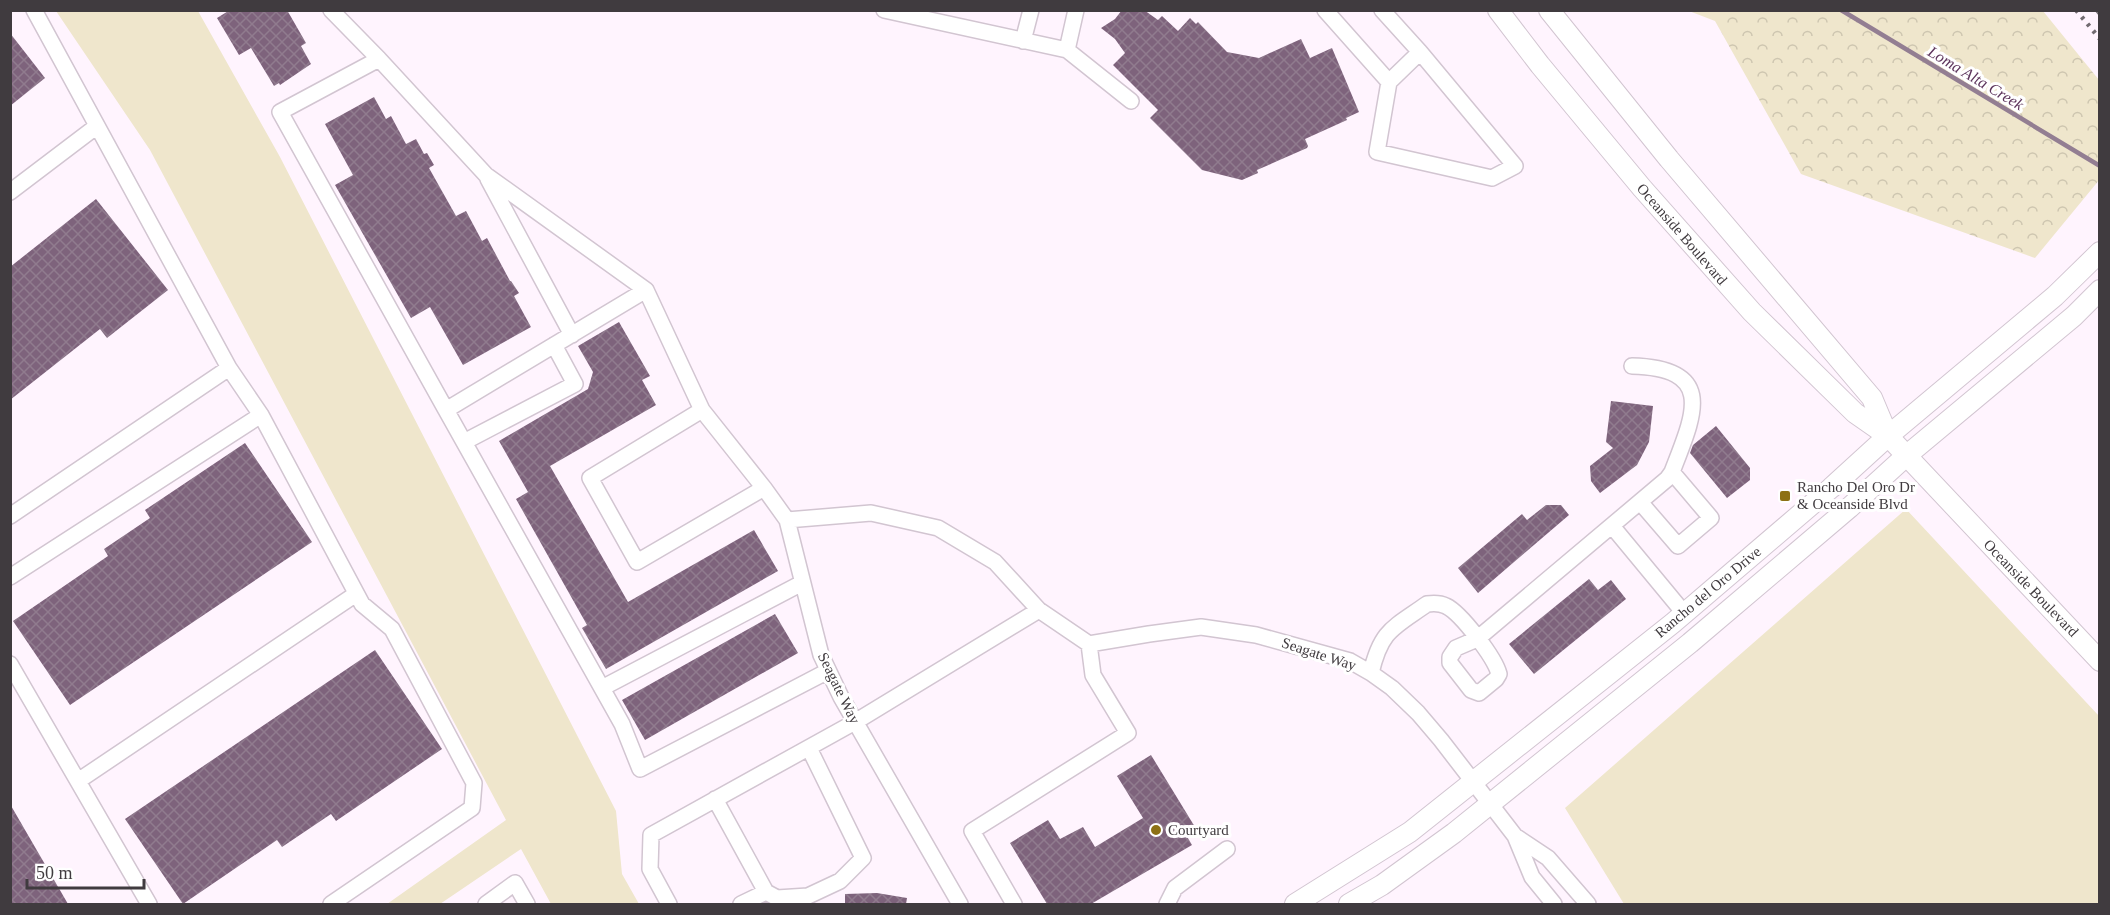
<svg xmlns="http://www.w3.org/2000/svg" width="2110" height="915" font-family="Georgia,serif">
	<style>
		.green { fill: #efe6cc }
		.forest { fill: url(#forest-crowns) }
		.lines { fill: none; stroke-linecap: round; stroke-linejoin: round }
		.stream { stroke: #937e92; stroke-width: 4.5 }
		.building { fill: url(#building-cross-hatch) }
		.minor-casing { stroke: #d2c5d1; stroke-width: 18 }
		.major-casing { stroke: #d2c5d1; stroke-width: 22 }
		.minor { stroke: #fff; stroke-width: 15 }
		.major { stroke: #fff; stroke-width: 20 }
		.tram { stroke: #726b71; stroke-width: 1.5 }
		.rail { stroke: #726b71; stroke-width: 4.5; stroke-dasharray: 3 6; stroke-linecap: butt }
		.poi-dot { fill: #8d7115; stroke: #fff; stroke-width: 2 }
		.labels { text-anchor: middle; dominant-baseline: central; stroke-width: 6; stroke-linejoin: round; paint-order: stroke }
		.street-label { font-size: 15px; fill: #403b3f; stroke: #fff }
		.poi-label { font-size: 15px; fill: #403b3f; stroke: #fff; text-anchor: start }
		.water-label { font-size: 16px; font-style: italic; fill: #5e365d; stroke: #fff }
	</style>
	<defs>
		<pattern id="forest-crowns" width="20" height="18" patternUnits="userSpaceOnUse" patternTransform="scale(1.5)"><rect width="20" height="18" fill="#efe6cc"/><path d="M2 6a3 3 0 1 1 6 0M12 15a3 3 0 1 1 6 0" fill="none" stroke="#cec6b0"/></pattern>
		<pattern id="building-cross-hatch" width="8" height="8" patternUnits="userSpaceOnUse" patternTransform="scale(1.5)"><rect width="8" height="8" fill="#7e637c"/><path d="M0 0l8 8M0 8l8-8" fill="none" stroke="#907b8e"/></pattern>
	</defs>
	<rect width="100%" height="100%" fill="#fff4fe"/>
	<path class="green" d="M56 11H198L280 157 616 811 622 874 639 904H551L521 849 440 904H387L506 820 150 150Z
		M1906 509 2099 716V904H1624L1565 808Z"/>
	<path class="forest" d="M1689 11H2043L2099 80 2100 179 2035 258 1801 174 1715 21Z"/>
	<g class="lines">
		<path class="stream" d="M1841 10 2100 166"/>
	</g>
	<path class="building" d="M230 10H287L306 43 301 46 311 64 280 85 279 83 274 86 251 48 239 55 217 18Z
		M1122 10H1144L1158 20 1162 16 1178 31 1190 18 1196 24 1198 22 1227 52 1259 58 1301 39 1310 58 1332 48 1359 112 1346 118 1347 120 1305 139 1308 146 1307 148 1257 170 1258 173 1242 180 1202 170 1150 118 1158 110 1113 65 1125 53 1115 39 1101 28 1115 19Z
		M10 33 45 78 10 106Z
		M374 97 386 119 391 116 406 144 416 139 424 154 427 153 434 165 429 168 456 216 466 211 482 241 487 238 510 281H511L519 293 514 296 531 327 463 365 430 307 411 318 335 185 353 175 325 124Z
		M96 199 168 290 107 338 100 329 10 400V267Z
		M619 322 650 376 642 380 656 405 550 466 628 602 754 530 778 571 606 669 582 628 587 625 516 499 528 492 499 441 588 389 593 372 578 346Z
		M1611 401 1653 406 1649 442 1637 465 1600 493 1591 481 1590 466 1613 448 1606 442Z
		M1716 426 1750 468V480L1727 498 1690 453 1693 445Z
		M245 443 312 542 70 705 13 621 108 556 104 549 150 518 145 510Z
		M1546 505H1561L1569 515 1478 593 1458 568 1522 514 1527 520Z
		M1589 579 1598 590 1611 580 1626 599 1534 674 1509 644Z
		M775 614 798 653 645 740 622 700Z
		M375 650 442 749 336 821 331 814 282 847 277 840 183 904 125 819Z
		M1151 755 1195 827 1185 833 1192 845 1091 904H1047L1010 843 1048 820 1060 839 1083 827 1095 847 1143 818 1117 776Z
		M10 804 68 904H10Z
		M877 893 907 898 906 904H845V894Z"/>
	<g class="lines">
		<g class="minor-casing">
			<path id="minor" d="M34 10 229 368
				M331 10 379 59 486 175 646 290 702 410 764 488 787 520 821 655 841 697 960 904
				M884 10 1067 50 1076 10
				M1325 10 1389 82 1377 152 1492 178 1515 166 1420 52 1382 10
				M1023 41 1031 10
				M1067 50 1131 101
				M379 59 280 112 446 410 646 290
				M1389 82 1420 52
				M488 179 572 335
				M10 192 97 126
				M446 410 622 724 640 769 828 671
				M702 410 590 478 637 562 764 488
				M464 442 575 384 554 345
				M1640 502 1678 546 1711 518 1672 472
				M10 516 229 368 261 415
				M787 520 871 513 938 528 995 562 1039 610 1089 644 1093 675 1128 733 972 831 1014 904
				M1612 526 1684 613
				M10 577 261 415 362 604 392 629 474 783 472 808 331 904
				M1089 644 1149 634 1201 627 1256 635 1350 661 1371 673 1392 688 1418 713 1441 740 1515 836 1532 877 1554 904
				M10 664 149 904
				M1371 673C1381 630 1393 628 1427 604 1434 603 1440 603 1446 606 1461 613 1495 658 1499 674L1496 679 1479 693 1471 690 1450 663V657L1456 648 1477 639 1667 479 1672 472C1694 415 1717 368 1632 366
				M602 688 802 583
				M78 781 356 594
				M715 799 766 892 777 898 808 896 840 881 863 858 809 748
				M1515 836 1548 858 1588 904
				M486 904 515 883 527 904
				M669 904 650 869 651 835 855 722 1039 610
				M741 904 766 892
				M1167 904 1175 888 1227 849"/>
		</g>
		<g class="major-casing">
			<path id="major" d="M1498 10 1540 65 1642 188 1752 312 1855 413 1888 436 2100 661
				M1549 10 1669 159 1872 398 1888 436
				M1295 904 1410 832 1673 623 1831 488 1888 436 2055 296 2100 252
				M1349 904 1382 885 1454 833 1690 643 1849 508 1906 456 2074 316 2100 290"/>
		</g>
		<use href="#minor" class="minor"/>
		<use href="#major" class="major"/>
		<path class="tram" d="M2095 10 2100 16"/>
		<path class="rail" d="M2076 10 2100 39"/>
	</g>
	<g class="poi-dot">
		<rect x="1779" y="490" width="12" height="12" rx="3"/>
		<circle cx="1156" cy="830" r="6"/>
	</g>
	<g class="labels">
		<g class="street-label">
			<text transform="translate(1682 234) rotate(49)">Oceanside Boulevard</text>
			<text transform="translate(2031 588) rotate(46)">Oceanside Boulevard</text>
			<text transform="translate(1708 592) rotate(-40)">Rancho del Oro Drive</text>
			<text transform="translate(1319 654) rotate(18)">Seagate Way</text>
			<text transform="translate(839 688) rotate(64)">Seagate Way</text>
		</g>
		<g class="poi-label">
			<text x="1797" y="487">Rancho Del Oro Dr<tspan x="1797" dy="17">&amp; Oceanside Blvd</tspan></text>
			<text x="1168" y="830">Courtyard</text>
		</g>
		<g class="water-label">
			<text transform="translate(1976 78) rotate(31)">Loma Alta Creek</text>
		</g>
	</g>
	<rect width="2110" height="915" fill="none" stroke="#403b3f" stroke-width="24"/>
	<path d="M27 879v9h117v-9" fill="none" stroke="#403b3f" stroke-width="3"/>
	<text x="36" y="879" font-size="18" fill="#403b3f" stroke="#ffffff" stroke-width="4.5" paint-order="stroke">50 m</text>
</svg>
